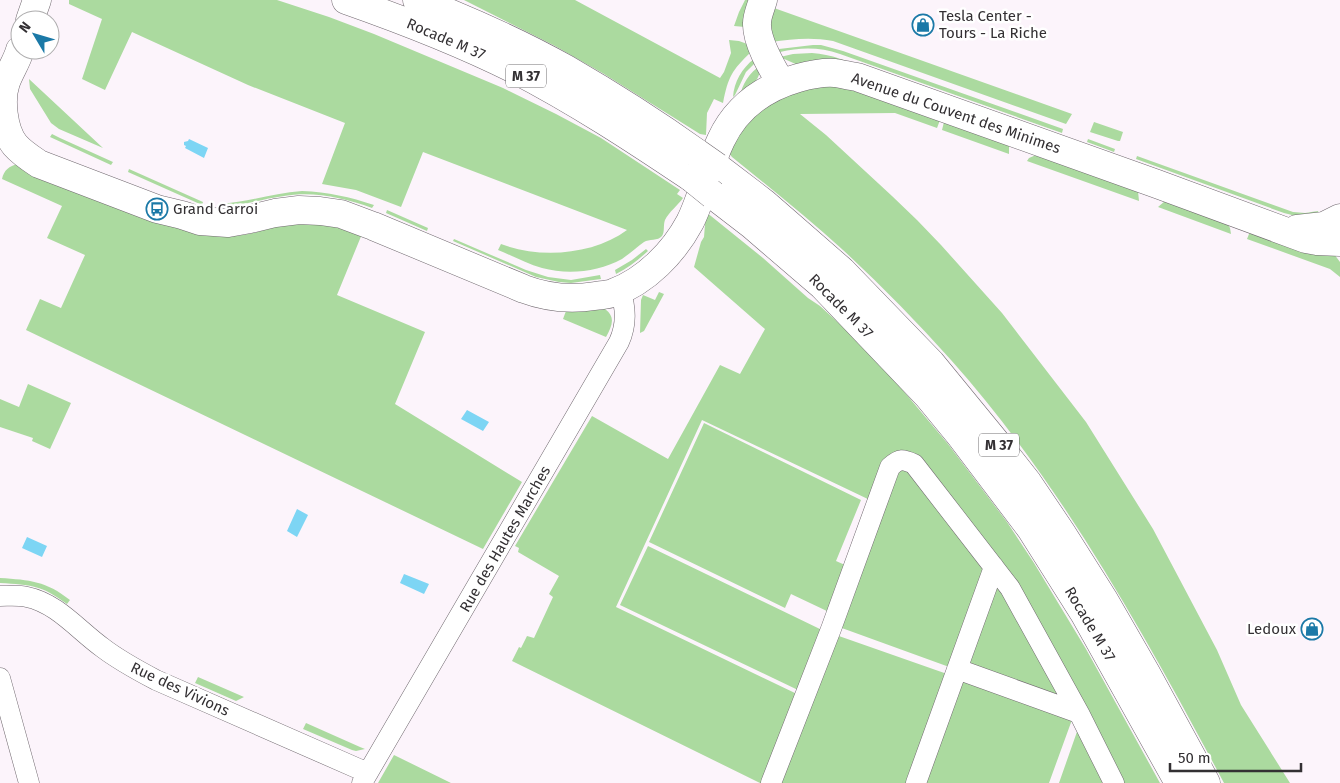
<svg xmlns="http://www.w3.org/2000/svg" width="1340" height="783" font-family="'Fira Sans',sans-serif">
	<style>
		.green { fill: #abda9f }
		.water { fill: #7dd5f4 }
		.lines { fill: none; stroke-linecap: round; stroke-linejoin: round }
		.street-casing { stroke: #70696f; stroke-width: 21 }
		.secondary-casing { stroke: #70696f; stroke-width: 29 }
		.highway-casing { stroke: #70696f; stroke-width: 29 }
		.street { stroke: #fff; stroke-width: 20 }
		.secondary { stroke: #fff; stroke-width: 28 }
		.highway { stroke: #fff; stroke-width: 28 }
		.highway-bridge-casing { stroke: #70696f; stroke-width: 29; stroke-linecap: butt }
		.highway-bridge { stroke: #fff; stroke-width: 28 }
		.labels { text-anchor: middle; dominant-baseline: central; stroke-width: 5; stroke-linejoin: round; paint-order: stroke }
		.shield { fill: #fff; stroke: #706e70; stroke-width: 1 }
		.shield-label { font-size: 14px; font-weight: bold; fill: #333033 }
		.poi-label { font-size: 15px; fill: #333033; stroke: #fff; text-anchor: start }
		.street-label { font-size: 15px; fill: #333033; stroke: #fff }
	</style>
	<rect width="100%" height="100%" fill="#fcf4fb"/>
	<path class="green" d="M69 0H277L329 17 374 34 503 88 556 114 601 138 680 190 677 194 683 198C678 205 669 212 665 220 663 225 665 232 662 236 658 241 649 239 644 242 636 248 629 254 622 259 598 272 568 275 542 268 527 264 513 256 498 250L501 244C540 259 593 255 627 230L423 152 401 207 356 190 322 184 345 123 248 85 132 32 105 90 82 79 102 19 69 4Z
		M464 0H575L720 78 724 72 731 53 729 40 739 41 750 45 751 52C732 70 728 77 723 103L714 99 707 113 706 135 700 134 604 74 555 46Z
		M745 0H751L745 27 734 26 739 12Z
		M774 8 1072 114 1066 124 833 41C812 37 792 39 771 42L770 21Z
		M813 45H821L843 51 1063 129 1062 133 840 54C820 47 801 47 780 52L779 49Z
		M812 53C831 54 849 62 867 68L800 66 780 57 793 54Z
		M754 59 756 62 746 72 735 95 733 97C734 82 742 68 754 59Z
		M761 65C760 81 751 87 740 98 741 85 750 72 761 65Z
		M29 79 103 148 59 129 51 123 30 89Z
		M830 85C868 91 904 107 940 120L937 128 895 113 800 114 826 135 892 196 917 220 941 245 1002 313 1086 422 1153 529 1217 650 1241 705 1290 783H1224C1145 635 1063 486 951 360 917 322 881 285 843 250 808 218 770 188 732 157L727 151 746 123 768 103 800 90Z
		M944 122 1009 145V154L942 130Z
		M1094 122 1123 132 1120 141H1118L1090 132Z
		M52 134 60 138 113 162 111 165 50 137Z
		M1088 139 1115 149 1114 152 1087 142Z
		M1036 155 1138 191 1139 201 1027 161 1029 158Z
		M1137 156 1293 212 1305 213 1318 211 1319 214 1300 217 1284 213 1136 159Z
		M18 164 196 233C216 237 236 238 257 232 270 228 284 224 298 223 321 222 340 228 362 234L337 295 425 332 395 404 522 482 483 549 26 330 40 299 61 308 85 255 47 238 62 206 2 179C4 170 9 166 18 164Z
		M129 169 203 202 202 205 128 172Z
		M302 191C328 192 350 197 374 205L372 208C344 198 314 191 284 196 262 199 242 206 219 207L220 204C248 202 274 193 302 191Z
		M1165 201 1227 223 1230 228 1231 234 1158 207Z
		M387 210 428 228 427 231 386 213Z
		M706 212 763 258 808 298 820 306 843 327 896 382 948 444 1007 522 1034 563 1086 649 1160 783H1122L1011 585 893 455 890 454 872 501 702 420 616 607 797 694 764 783H760L512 661 519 647 521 648 527 636 534 638 553 597 549 594 559 576 518 552 519 548 515 546 592 416 668 459 720 365 740 374 765 329 694 267 701 242 704 237Z
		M1252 232 1334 254 1340 262V277L1330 269 1247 239 1249 234Z
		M454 239 526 270 548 277 571 280 600 275 601 279 571 283 559 282 536 277 453 241Z
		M646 249 648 251C638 260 628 268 616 274L615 270 632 260Z
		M659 292 664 294 644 331 640 333 641 300 643 295 655 300Z
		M605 309C616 317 612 326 606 337L563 319 566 311Z
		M28 384 71 403 50 449 32 441 33 438 0 427V399L19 407Z
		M704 423 861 500 836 561 845 565 829 612 791 594 785 608 649 542Z
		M907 467 987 569 952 668 839 627 897 477 900 470Z
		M648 546 822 630 798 690 620 605Z
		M0 578C30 580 46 581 70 600L67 604C41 585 32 585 0 583Z
		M997 581 1058 695 973 667 969 660Z
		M836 635 950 675 911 783H779Z
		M198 677 244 697 236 701 195 683Z
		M969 679 1073 717 1049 783H926L961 683Z
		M306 723 360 747 365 749 356 751 352 750 303 729Z
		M1079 726 1108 783H1059Z
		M394 755 451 783H378Z"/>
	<path class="water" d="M189 139 208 148 204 158 185 148 186 146 184 145V142L188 141Z
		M467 410 489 422 483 431 461 419Z
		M297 509 308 515 297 537 287 531Z
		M27 537 47 546 42 557 22 548Z
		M404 574 429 584 424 594 400 583Z"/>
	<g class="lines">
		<g class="street-casing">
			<path id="street" d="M0 596C9 596 18 595 27 597 57 603 79 631 103 648 120 661 137 670 156 680L368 773
				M957 669 1079 713
				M0 678 29 783
				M362 783 619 342C627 324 626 308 620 289
				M771 783 831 629 890 467C900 458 903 459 914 464L1010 588 1079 713 1114 783
				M916 783 994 567"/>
		</g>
		<g class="secondary-casing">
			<path id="secondary" d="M763 0C761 7 757 16 757 23 756 41 772 68 781 83
				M30 20 37 0
				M20 50C17 61 10 71 6 82 0 99 3 130 15 145 22 153 30 158 39 164L157 209 182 215 200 221 228 223 250 219 275 213 299 210 320 211 341 214 373 226 524 289C548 298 570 300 595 296 601 295 607 295 613 293 646 281 674 252 690 222 703 196 708 167 721 140 736 108 763 88 798 78 809 75 823 72 835 73 842 74 850 76 857 77L1157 184 1306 239 1317 241 1340 242
				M1297 229 1324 226 1340 218"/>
		</g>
		<g class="highway-casing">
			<path id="highway" d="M346 0C403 20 460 42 514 69 576 101 634 139 692 178
				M417 0C468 20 518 42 566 69 611 95 655 123 697 153
				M717 167 764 203 842 271 931 363 999 446 1028 483 1061 532 1104 600 1146 673 1206 783
				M713 195 752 225 823 286 928 396 960 435 1031 529 1084 613 1179 783"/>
		</g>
		<use href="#street" class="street"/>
		<use href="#secondary" class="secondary"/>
		<use href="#highway" class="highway"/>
		<g class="highway-bridge-casing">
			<path id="highway-bridge" d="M697 153 717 167
				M692 178 713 195"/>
		</g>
		<use href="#highway-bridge" class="highway-bridge"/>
	</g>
	<defs>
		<g id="shop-ring" transform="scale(1.125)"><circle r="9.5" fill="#fff" stroke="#1b79a7" stroke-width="1.5"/><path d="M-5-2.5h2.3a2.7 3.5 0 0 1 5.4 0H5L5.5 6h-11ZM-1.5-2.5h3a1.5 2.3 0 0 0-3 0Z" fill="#1b79a7"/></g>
		<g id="bus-ring" transform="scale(1.125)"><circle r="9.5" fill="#fff" stroke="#1b79a7" stroke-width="1.5"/><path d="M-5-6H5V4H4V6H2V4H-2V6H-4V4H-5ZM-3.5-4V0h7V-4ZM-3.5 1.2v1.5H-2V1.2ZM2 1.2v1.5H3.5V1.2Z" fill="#1b79a7"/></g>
	</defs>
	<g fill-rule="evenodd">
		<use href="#shop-ring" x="923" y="25"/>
		<use href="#bus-ring" x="157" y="209"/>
		<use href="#shop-ring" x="1312" y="629"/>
	</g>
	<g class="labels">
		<g class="shield">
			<rect x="506" y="64.5" width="40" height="23" rx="4"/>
			<rect x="979" y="433.5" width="40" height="23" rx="4"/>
		</g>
		<g class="shield-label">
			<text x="526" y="76">M 37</text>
			<text x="999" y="445">M 37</text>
		</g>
		<g class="poi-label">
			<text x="939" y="16">Tesla Center -<tspan x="939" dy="17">Tours - La Riche</tspan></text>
			<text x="173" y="209">Grand Carroi</text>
			<text x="1296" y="629" text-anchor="end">Ledoux</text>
		</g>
		<g class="street-label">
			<text transform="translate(446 39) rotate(23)">Rocade M 37</text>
			<text transform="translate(956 113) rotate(19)">Avenue du Couvent des Minimes</text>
			<text transform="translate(841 306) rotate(45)">Rocade M 37</text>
			<text transform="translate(505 539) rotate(-60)">Rue des Hautes Marches</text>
			<text transform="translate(1090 624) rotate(59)">Rocade M 37</text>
			<text transform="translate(180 689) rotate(25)">Rue des Vivions</text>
		</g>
	</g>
	<g transform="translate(35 35) rotate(308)"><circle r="24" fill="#ffffff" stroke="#adacad"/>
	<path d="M0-4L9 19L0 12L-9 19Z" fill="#1b79a7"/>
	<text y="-8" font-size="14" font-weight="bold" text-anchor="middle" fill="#333033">N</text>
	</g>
	<path d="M1170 763v8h131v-8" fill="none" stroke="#333033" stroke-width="2.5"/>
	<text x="1178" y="763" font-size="15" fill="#333033" stroke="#ffffff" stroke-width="4" paint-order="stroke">50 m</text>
</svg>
